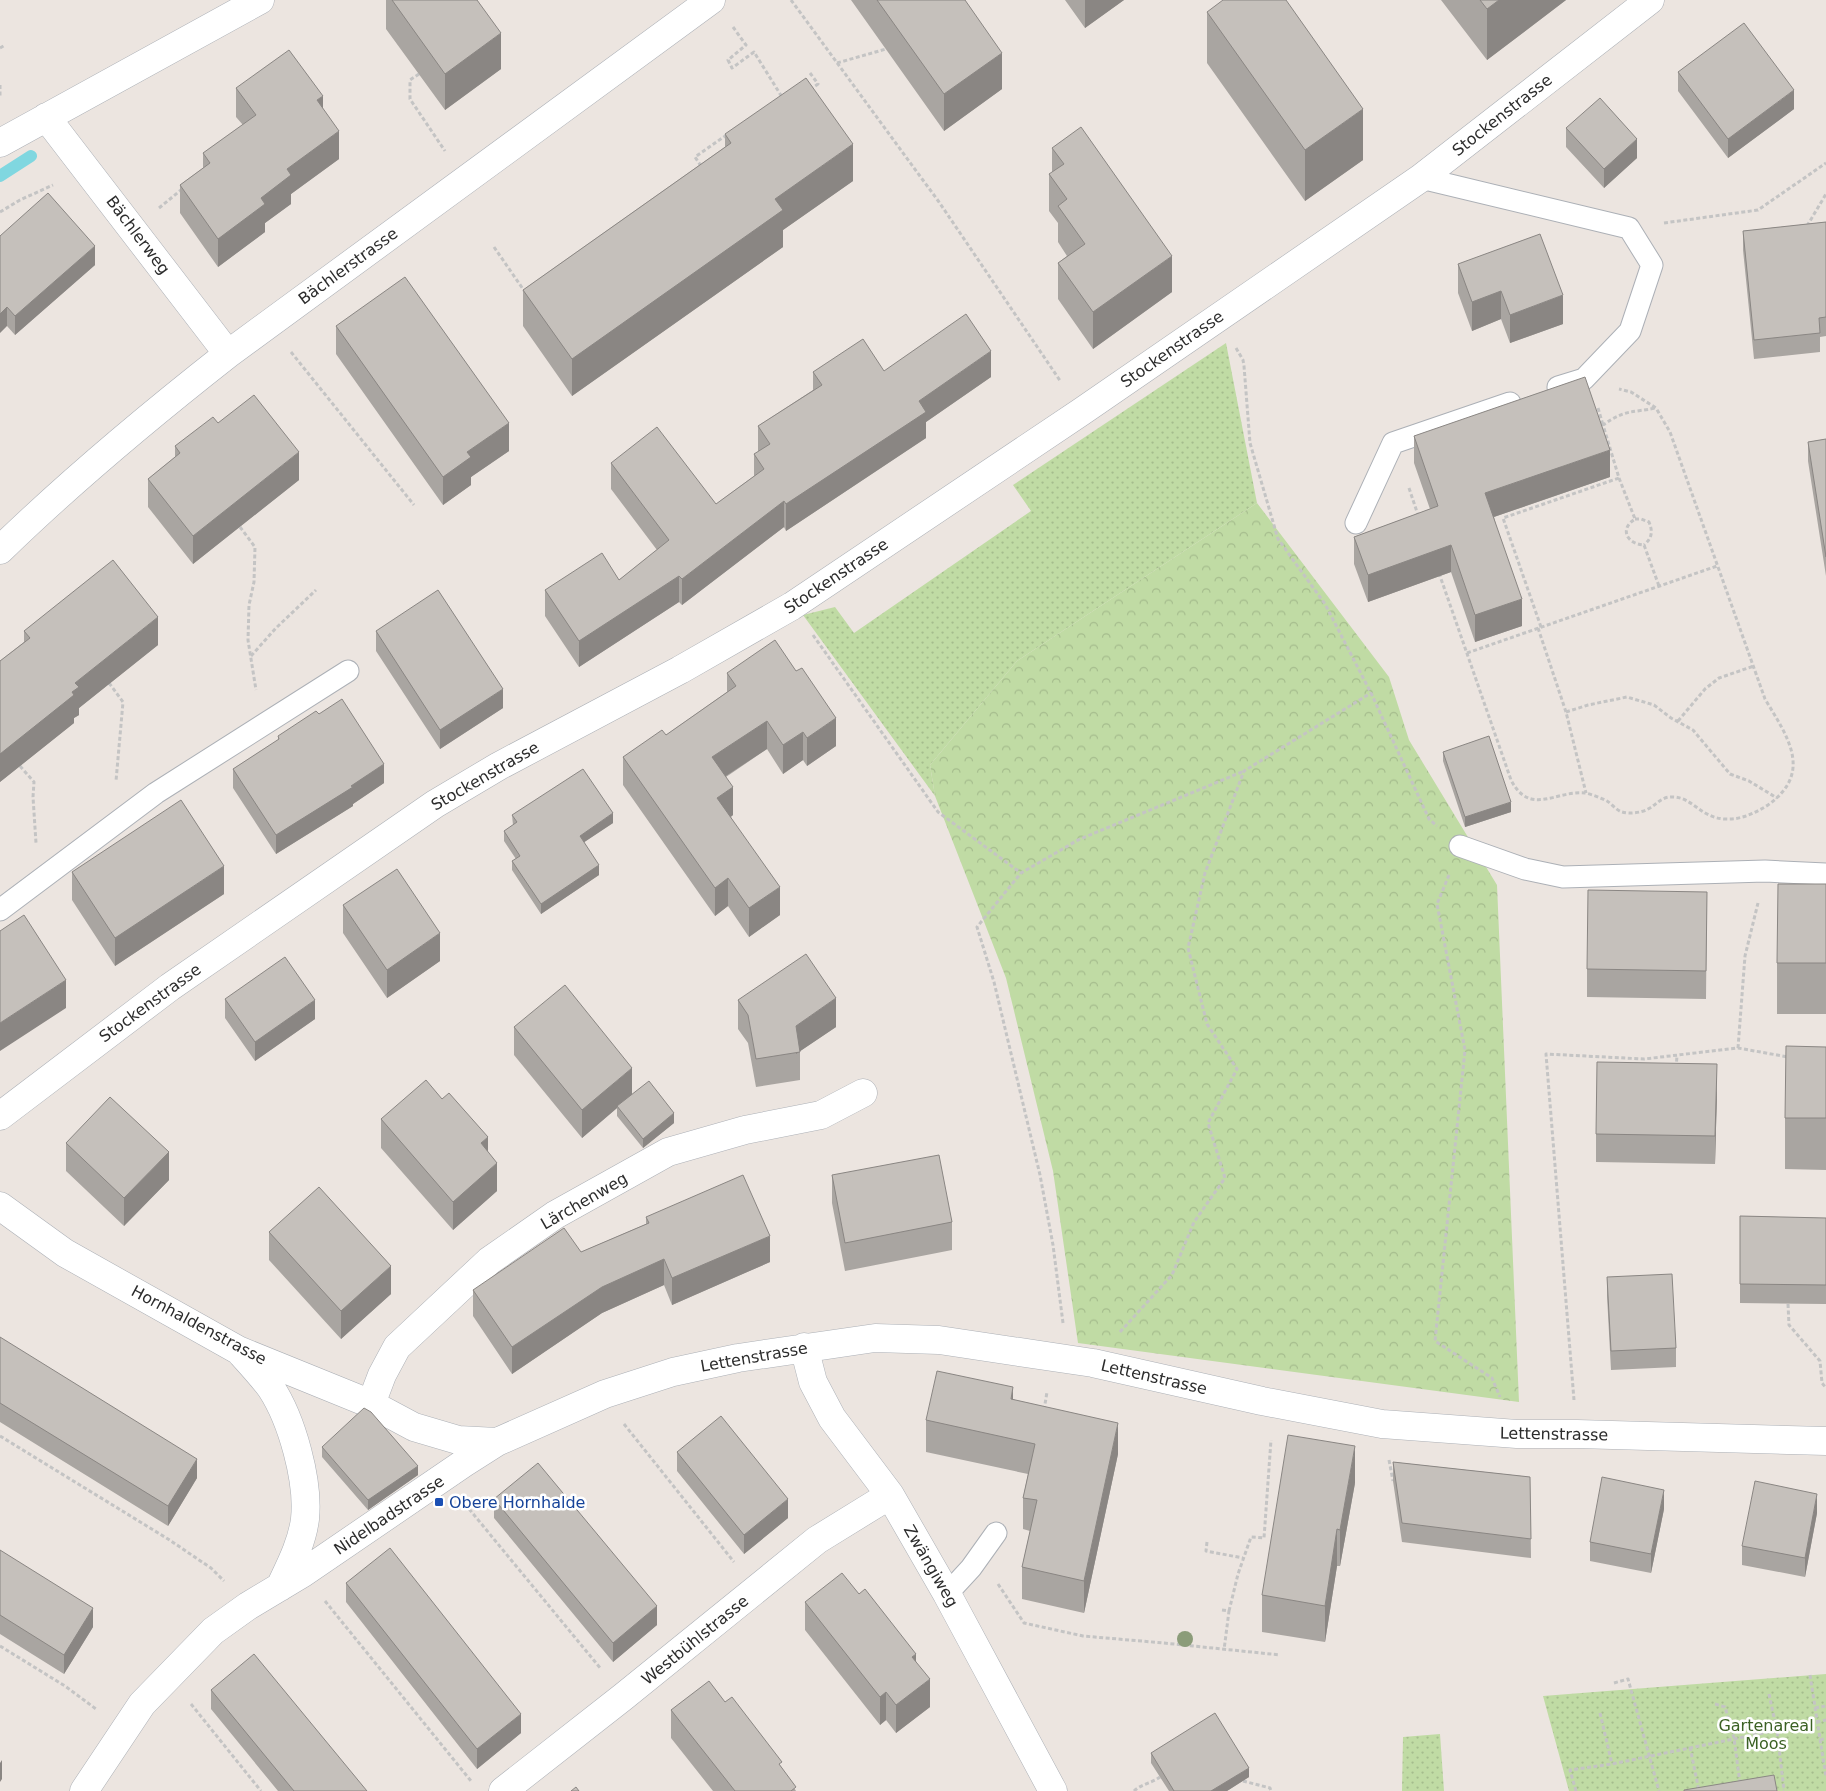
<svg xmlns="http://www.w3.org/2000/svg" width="1826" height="1791" font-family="'DejaVu Sans',sans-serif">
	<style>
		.green { fill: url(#green-dots) }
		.forest { fill: url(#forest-crowns) }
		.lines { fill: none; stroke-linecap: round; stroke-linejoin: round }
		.stream { stroke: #80d7e0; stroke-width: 12 }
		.lane-casing { stroke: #acb0b6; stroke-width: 23 }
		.street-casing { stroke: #acb0b6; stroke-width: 29 }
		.path { stroke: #c4c4c4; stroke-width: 3; stroke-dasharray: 4 2.5; stroke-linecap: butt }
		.lane { stroke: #fff; stroke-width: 21 }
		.street { stroke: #fff; stroke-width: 28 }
		.tree { fill: #8b9c79 }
		.wall { fill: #a9a5a1 }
		.shaded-wall { fill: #8a8683 }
		.building { fill: #c5c0bb; stroke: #8a8683 }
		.transit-dot { fill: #1a4fb4; stroke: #fff; stroke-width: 2 }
		.labels { text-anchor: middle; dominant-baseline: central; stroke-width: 5; stroke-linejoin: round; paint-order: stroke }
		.street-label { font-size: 16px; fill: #2c2c2c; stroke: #fff }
		.transit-label { font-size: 16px; fill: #164399; stroke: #fff; text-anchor: start }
		.park-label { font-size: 16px; fill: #3b6124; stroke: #fff }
	</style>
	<defs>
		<pattern id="green-dots" width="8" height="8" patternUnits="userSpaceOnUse" patternTransform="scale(1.25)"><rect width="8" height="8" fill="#c0dba4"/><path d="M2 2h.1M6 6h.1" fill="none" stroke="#a5bc8d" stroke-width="1.8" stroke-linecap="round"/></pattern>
		<pattern id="forest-crowns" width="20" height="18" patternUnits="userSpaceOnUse" patternTransform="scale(1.25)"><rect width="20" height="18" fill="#c0dba4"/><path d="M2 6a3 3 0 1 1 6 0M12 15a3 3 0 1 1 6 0" fill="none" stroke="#a5bc8d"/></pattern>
	</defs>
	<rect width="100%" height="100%" fill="#ece5e0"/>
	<path class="green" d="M1226 343 1257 503 1017 661 930 765 935 796 803 615 835 607 854 633 1031 511 1013 485Z
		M1826 1674V1791H1569L1543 1696Z
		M1440 1734 1444 1791H1402L1403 1737Z"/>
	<path class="forest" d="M1257 503 1389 677 1409 740 1497 885 1519 1402 1078 1343 1053 1171 1006 978 935 796 930 765 1017 661Z"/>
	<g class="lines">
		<path class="stream" d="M0 176 31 156"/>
		<g class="lane-casing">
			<path id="lane" d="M1421 178 1629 228 1652 265 1630 331 1584 379 1558 387
				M1356 523 1393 443 1510 403
				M1460 846 1525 869 1563 877 1765 871 1826 874
				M0 910 156 793 348 671
				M947 1594 971 1568 996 1533"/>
		</g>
		<g class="street-casing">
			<path id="street" d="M46 117 228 354
				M0 143 260 0
				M0 550C72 480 149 416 228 354L711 0
				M0 1116 170 987 435 804 499 766 680 670 792 606 1081 412 1421 178 1650 0
				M0 1206 65 1253 238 1350 371 1404 414 1427 458 1440 497 1442
				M804 1347 813 1382 832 1418 890 1495 947 1594 1053 1791
				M241 1353C251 1364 262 1376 271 1388 292 1420 309 1481 305 1519 302 1543 290 1566 280 1587
				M371 1404 382 1375 397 1347 489 1261 555 1215 668 1152 745 1130 821 1115 863 1093
				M84 1791 142 1704 213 1631 248 1606 303 1573 464 1463 497 1442 605 1394 673 1372 738 1358 875 1338 939 1340 1093 1363 1262 1401 1382 1424 1517 1434H1577L1826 1441
				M503 1791 623 1697 817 1540 890 1495"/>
		</g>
		<path class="path" d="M791 0 939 202 1061 382
			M733 27 746 45 728 60 732 68 754 52 782 97
			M0 48 5 45
			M837 63 886 49
			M810 73 818 84 811 89
			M419 74 410 80V99L445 151
			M0 85V96
			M701 166 695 157 728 134
			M159 208 181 190
			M0 212 20 200 53 185
			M1664 223 1758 210 1826 163
			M1807 226 1826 194
			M494 247 525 292
			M1236 348 1243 360 1244 366 1250 443 1278 539 1325 604 1371 693 1429 819 1437 826
			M291 352 414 505
			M1598 408 1603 425
			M1619 478 1635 519C1619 529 1627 544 1644 545L1659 586
			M1409 488 1418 515
			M1635 519H1641L1649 522C1653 532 1652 538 1644 545
			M240 527 255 547 254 582 249 605 248 640 256 690
			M1439 573 1511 780C1530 817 1556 790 1585 793 1591 794 1601 798 1607 801 1612 804 1616 810 1622 812 1629 814 1641 813 1648 809 1658 804 1661 796 1674 797 1693 798 1701 818 1725 819 1741 820 1755 813 1768 805 1814 772 1787 736 1765 699L1670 432 1656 408 1631 392 1619 389
			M1541 627 1503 518 1619 478 1603 425C1626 409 1631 413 1656 408
			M1538 628 1566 712 1586 793
			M813 635 938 812 1021 873
			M1467 653 1717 566
			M251 656 276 628 316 590
			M109 683 123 702 116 781
			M1566 712 1588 705 1627 697 1654 705 1671 718 1693 730 1730 774 1749 781 1777 798
			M1678 721 1705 689 1719 678 1754 666
			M20 766 34 782 33 797 36 843
			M1449 875 1437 904 1465 1050 1435 1341 1492 1378 1500 1397
			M1738 1048 1745 956 1758 903
			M1676 1068 1677 1056
			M1788 1304 1789 1325 1820 1361 1822 1383 1826 1388
			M1063 1323 1053 1245 1040 1175 994 982 977 927 1021 873 1078 840 1244 771
			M1120 1332 1172 1275 1194 1222 1225 1178 1208 1123 1237 1069 1207 1024 1188 948 1205 873 1244 771 1371 693
			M1574 1400 1546 1054 1644 1059 1738 1048 1788 1057
			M1044 1410 1047 1392
			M624 1424 734 1562
			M0 1436 168 1539 211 1568 224 1581
			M1389 1460 1393 1481
			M465 1504 601 1669
			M1207 1542 1206 1551 1243 1558
			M998 1584 1024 1623 1083 1636 1164 1643 1280 1655
			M325 1601 471 1781
			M1222 1610 1229 1611 1224 1650
			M1229 1611 1238 1574 1251 1537 1264 1538 1271 1440
			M0 1646 65 1686 96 1709
			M1810 1675 1826 1777
			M1614 1683 1628 1679 1659 1791
			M1769 1694 1777 1731 1784 1790H1783
			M191 1704 261 1791
			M1715 1704 1725 1707 1734 1738 1741 1791
			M1815 1708 1826 1706
			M1600 1713 1612 1764
			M1820 1740 1826 1738
			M1690 1747 1699 1791
			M1243 1781 1270 1788 1271 1791
			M1134 1791C1141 1784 1152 1783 1160 1777
			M1576 1791 1570 1770 1612 1764 1826 1720"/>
		<use href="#lane" class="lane"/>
		<use href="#street" class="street"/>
	</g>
	<circle class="tree" cx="1185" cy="1639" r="8"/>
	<path class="wall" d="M386 0H477L501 69 445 110 386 29Z
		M851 0H965L1002 89 944 131Z
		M1065 0H1124L1085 28Z
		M1441 0H1566L1487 60Z
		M1207 12 1363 160 1305 201 1207 63Z
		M1678 72 1794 109 1728 158 1678 91Z
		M236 88 323 109 339 159 291 194V204L265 223V232L218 267 180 213V185L203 168V153L243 125 236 117Z
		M1566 128 1637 158 1604 188 1566 147Z
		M725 134 853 181 783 230V247L572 396 523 326V290L725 147Z
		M1052 148 1172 292 1093 349 1058 299V263L1067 256 1058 242V223L1049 211V174L1052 173Z
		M1826 222V336L1820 337V352L1754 359 1743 250V231Z
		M0 236 95 265 15 335 7 326Z
		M1458 264 1563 324 1510 343 1501 319 1472 331 1458 293Z
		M336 326 509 451 471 477V485L443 505 336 354Z
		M884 371 991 377 926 422V438L786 531 784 527 682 605 679 602 579 667 545 616V590L619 580 657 550 611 489V463L716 504 754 476V454L758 452V426L813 390V372Z
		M218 423 299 480 193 564 148 507V479L175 457V446Z
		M1414 436 1610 477 1494 517 1522 626 1475 642 1451 572 1368 602 1354 564V537L1430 509 1414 463Z
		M1826 439V576L1808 461V442Z
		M24 631 158 645 79 708V715L74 718V723L0 782V661L24 642Z
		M376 631 503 708 440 749 376 651Z
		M727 673 836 746 807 766 803 760 783 774 767 749 726 777 733 815 731 817 780 915 749 937 728 906 715 916 623 785V757L666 735 727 692Z
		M278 736 384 783 353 804V806L276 854 233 788V769L278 740Z
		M1443 752 1511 812 1465 827 1443 761Z
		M512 815 613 823 584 842 599 875 541 914 512 870V861L516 859 504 841V831L513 825Z
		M72 872 224 894 115 966 72 900Z
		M1826 884V1014H1777V963Z
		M1707 892 1706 999 1587 997V969Z
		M343 905 440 961 387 998 343 933Z
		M225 999 315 1019 255 1061 225 1018Z
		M738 1000 836 1027 800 1051V1080L756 1087 748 1043 738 1029Z
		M514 1027 632 1094 674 1123 643 1148 617 1116V1108L582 1138 514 1055Z
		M1826 1047V1170L1785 1169V1118Z
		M1717 1092 1715 1164 1596 1162V1134Z
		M442 1099 488 1152 497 1191 453 1230 381 1148V1119Z
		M66 1143 169 1180 124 1226 66 1171Z
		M832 1175 952 1222V1250L845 1271 832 1203Z
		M1740 1216 1826 1218V1304L1740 1303Z
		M646 1217 770 1262 672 1305 664 1285 602 1313 512 1374 473 1316V1290L581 1252 646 1224Z
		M269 1232 391 1294 341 1339 269 1260Z
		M1607 1277 1676 1348V1367L1611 1370 1607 1296Z
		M0 1337 197 1478 168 1526 0 1422Z
		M1013 1399 1118 1454 1084 1613 1022 1599V1567L1030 1531 1023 1529V1498L1028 1474 926 1452V1420Z
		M322 1447 418 1475 368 1510 322 1457Z
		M677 1452 788 1518 744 1554 677 1471Z
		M1393 1462 1530 1477 1531 1558 1402 1542 1393 1481Z
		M1355 1483 1340 1566H1337L1325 1642 1262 1632V1595Z
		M494 1499 657 1625 613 1662 494 1518Z
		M1664 1509 1651 1573 1590 1561V1542Z
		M1817 1513 1805 1577 1742 1565V1546Z
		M0 1550 93 1627 64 1674 0 1634Z
		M346 1583 521 1733 477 1769 346 1602Z
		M859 1594 916 1661 930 1707 896 1733 886 1720 880 1725 805 1630V1602Z
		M211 1690 367 1791H278L211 1709Z
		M725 1702 782 1768 796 1791H713L671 1738V1710Z
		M1151 1753 1249 1777 1227 1791H1169L1151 1763Z"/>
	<path class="shaded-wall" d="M1085 0H1124L1085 28Z
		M1499 0H1566L1487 60V9Z
		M501 33V69L445 110V74Z
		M1002 53V89L944 131V94Z
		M1794 90V109L1728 158V139Z
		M323 96V124L317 100Z
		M1363 109V160L1305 201V150Z
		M339 131V159L291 194V204L265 223V232L218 267V239L287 169Z
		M1637 139V158L1604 188V169Z
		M853 144V181L783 230V247L572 396V359L775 199Z
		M95 246V265L15 335V316Z
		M1172 256V292L1093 349V312Z
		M1501 291V319L1472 331V302Z
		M1563 295V324L1510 343V315Z
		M7 307V326L0 333V314Z
		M991 351V377L926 422V438L786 531V504L919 401Z
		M509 423V451L471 477V485L443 505V477L467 452Z
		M1610 450V477L1485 520V493Z
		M299 452V480L193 564V536Z
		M784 501V527L682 605V579Z
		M1451 545V572L1368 602V575Z
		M679 576V602L579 667V641Z
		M1522 599V626L1475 642V615Z
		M158 617V645L79 708V715L74 718V723L0 782V754L72 692 75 683Z
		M503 689V708L440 749V730Z
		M836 718V746L807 766V738Z
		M767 721V749L712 785V757Z
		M803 732V760L783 774V745Z
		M384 764V783L353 804V806L276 854V835Z
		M733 787V815L717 826V798Z
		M1511 802V812L1465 827V817Z
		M613 813V823L580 845V836Z
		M599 865V875L541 914V904Z
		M224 866V894L115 966V938Z
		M728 878V906L715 916V888Z
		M780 887V915L749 937V908Z
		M440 933V961L387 998V970Z
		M66 980V1008L0 1051V1023Z
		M836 998V1027L796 1054V1026Z
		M315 1000V1019L255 1061V1042Z
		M1717 1064V1092L1715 1164V1136Z
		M632 1068V1096L617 1106V1108L582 1138V1110Z
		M674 1113V1123L643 1148V1139Z
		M488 1137V1165L481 1143Z
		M169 1152V1180L124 1226V1198Z
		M497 1163V1191L453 1230V1202Z
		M770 1236V1262L672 1305V1278Z
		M664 1259V1285L602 1313 512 1374V1347L602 1287Z
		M391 1266V1294L341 1339V1311Z
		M1013 1387V1419L1011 1399Z
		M1118 1423V1454L1084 1613V1581Z
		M1355 1446V1483L1340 1566V1530Z
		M197 1459V1478L168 1526V1506Z
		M418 1466V1475L368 1510V1500Z
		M1664 1490V1509L1651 1573V1554Z
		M1817 1494V1513L1805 1577V1558Z
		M788 1499V1518L744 1554V1535Z
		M1337 1529V1566L1325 1642V1606Z
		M657 1606V1625L613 1662V1643Z
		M93 1608V1627L64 1674V1655Z
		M916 1654V1683L912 1657Z
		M930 1679V1707L896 1733V1705Z
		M886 1692V1720L880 1725V1697Z
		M521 1714V1733L477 1769V1749Z
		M2 1760V1779L0 1782V1763Z
		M1249 1768V1777L1227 1791H1211Z"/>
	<path class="building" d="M392 0H477L501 33 445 74Z
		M877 0H965L1002 53 944 94Z
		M1223 0H1286L1363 109 1305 150 1207 12Z
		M1480 0H1499L1487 9Z
		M1744 23 1794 90 1728 139 1678 72Z
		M289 50 323 96 317 100 339 131 287 169 291 175 261 198 265 204 218 239 180 185 210 163 203 153 256 115 236 88Z
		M806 78 853 144 775 199 783 210 572 359 523 290 731 143 725 134Z
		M1600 98 1637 139 1604 169 1566 128Z
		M1081 127 1172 256 1093 312 1058 263 1085 244 1058 206 1067 199 1049 174 1064 164 1052 148Z
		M48 193 95 246 15 316 7 307 0 314V236Z
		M1826 222V317L1819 318 1820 333 1754 340 1743 231Z
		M1540 234 1563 295 1510 315 1501 291 1472 302 1458 264Z
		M405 277 509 423 467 452 471 457 443 477 336 326Z
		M966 314 991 351 919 401 926 412 786 504 784 501 682 579 679 576 579 641 545 590 602 553 619 580 669 540 611 463 657 427 716 504 764 469 754 454 770 444 758 426 822 385 813 372 863 339 884 371Z
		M1585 377 1610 450 1485 493 1522 599 1475 615 1451 545 1368 575 1354 537 1438 506 1414 436Z
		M254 395 299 452 193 536 148 479 180 453 175 446 213 417 218 423Z
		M1826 439V557L1808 442Z
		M113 560 158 617 75 683 79 687 72 692 74 695 0 754V661L30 638 24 631Z
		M438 590 503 689 440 730 376 631Z
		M775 640 796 671 802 668 836 718 807 738 803 732 783 745 767 721 712 757 733 787 717 798 780 887 749 908 728 878 715 888 623 757 662 730 666 735 736 686 727 673Z
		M342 699 384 764 351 786 353 787 276 835 233 769 279 739 278 736 316 711 319 714Z
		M1489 736 1511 802 1465 817 1443 752Z
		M583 769 613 813 580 836 599 865 541 904 512 861 520 856 504 831 517 822 512 815Z
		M181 800 224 866 115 938 72 872Z
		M397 869 440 933 387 970 343 905Z
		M1778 884H1826V963H1777Z
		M1588 890 1707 892 1706 971 1587 969Z
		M24 915 66 980 0 1023V931Z
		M806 954 836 998 796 1026 800 1052 756 1059 748 1015 738 1000Z
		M285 957 315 1000 255 1042 225 999Z
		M565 985 632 1068 582 1110 514 1027Z
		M1786 1046 1826 1047V1118H1785Z
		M1597 1062 1717 1064 1715 1136 1596 1134Z
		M426 1080 442 1099 449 1093 488 1137 481 1143 497 1163 453 1202 381 1119Z
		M649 1081 674 1113 643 1139 617 1106Z
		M110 1097 169 1152 124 1198 66 1143Z
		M939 1155 952 1222 845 1243 832 1175Z
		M743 1175 770 1236 672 1278 664 1259 602 1287 512 1347 473 1290 564 1228 581 1252 649 1223 646 1217Z
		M319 1187 391 1266 341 1311 269 1232Z
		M1740 1216 1826 1218V1285L1740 1284Z
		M1672 1274 1676 1348 1611 1351 1607 1277Z
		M0 1337 197 1459 168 1506 0 1403Z
		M937 1371 1013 1387 1011 1399 1118 1423 1084 1581 1022 1567 1037 1500 1023 1498 1035 1444 926 1420Z
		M364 1408 371 1412 418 1466 368 1500 322 1447Z
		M721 1416 788 1499 744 1535 677 1452Z
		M1288 1435 1355 1446 1340 1530 1337 1529 1325 1606 1262 1595Z
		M1393 1462 1530 1477 1531 1539 1402 1523Z
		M538 1463 657 1606 613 1643 494 1499Z
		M1602 1477 1664 1490 1651 1554 1590 1542Z
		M1755 1481 1817 1494 1805 1558 1742 1546Z
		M390 1548 521 1714 477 1749 346 1583Z
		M0 1550 93 1608 64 1655 0 1615Z
		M842 1573 859 1594 865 1589 916 1654 912 1657 930 1679 896 1705 886 1692 880 1697 805 1602Z
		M254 1654 367 1791H294L211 1690Z
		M709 1681 725 1702 732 1697 782 1762 779 1764 796 1787 791 1791H735L671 1710Z
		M1215 1713 1249 1768 1211 1791H1174L1151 1753Z
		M1774 1775 1777 1791H1684V1790Z
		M576 1787 579 1791H571Z"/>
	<rect class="transit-dot" x="434" y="1497" width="10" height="10" rx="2.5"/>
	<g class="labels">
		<g class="street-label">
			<text transform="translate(1502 115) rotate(-38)">Stockenstrasse</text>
			<text transform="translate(138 235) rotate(53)">Bächlerweg</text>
			<text transform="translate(348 266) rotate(-36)">Bächlerstrasse</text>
			<text transform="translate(1172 349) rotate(-35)">Stockenstrasse</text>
			<text transform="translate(836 576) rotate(-34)">Stockenstrasse</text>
			<text transform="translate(485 776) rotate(-30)">Stockenstrasse</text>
			<text transform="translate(150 1003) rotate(-36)">Stockenstrasse</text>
			<text transform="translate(584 1201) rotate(-30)">Lärchenweg</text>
			<text transform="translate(199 1325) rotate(28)">Hornhaldenstrasse</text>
			<text transform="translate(754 1357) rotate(-10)">Lettenstrasse</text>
			<text transform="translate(1154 1377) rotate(13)">Lettenstrasse</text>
			<text transform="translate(1554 1434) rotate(1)">Lettenstrasse</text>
			<text transform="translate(389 1515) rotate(-34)">Nidelbadstrasse</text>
			<text transform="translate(931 1566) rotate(60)">Zwängiweg</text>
			<text transform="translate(695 1640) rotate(-39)">Westbühlstrasse</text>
		</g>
		<g class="transit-label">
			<text x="449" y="1502">Obere Hornhalde</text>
		</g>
		<g class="park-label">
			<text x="1766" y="1725">Gartenareal<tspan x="1766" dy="18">Moos</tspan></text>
		</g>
	</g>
</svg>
